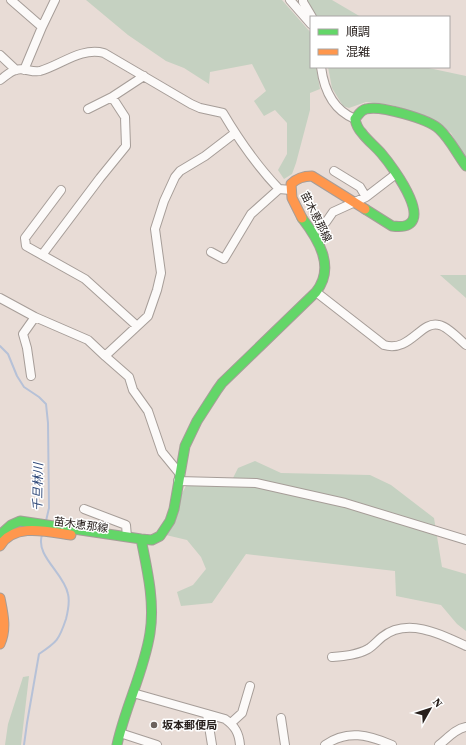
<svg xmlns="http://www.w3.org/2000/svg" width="466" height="745" font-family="'Source Serif 4','Noto Sans JP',serif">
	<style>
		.green { fill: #c5d1c1 }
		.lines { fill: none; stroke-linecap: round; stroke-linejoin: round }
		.stream { stroke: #b6c1d7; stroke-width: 2 }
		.street-casing { stroke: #a69d98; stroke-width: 10 }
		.fast-casing { stroke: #a69d98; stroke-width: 11 }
		.slow-casing { stroke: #a69d98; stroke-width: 11 }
		.street { stroke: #fcfaf9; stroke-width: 8 }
		.fast { stroke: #63d668; stroke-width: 9 }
		.slow { stroke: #ff974d; stroke-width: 9 }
		.poi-dot { fill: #6b625e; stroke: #fff; stroke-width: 1.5 }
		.labels { text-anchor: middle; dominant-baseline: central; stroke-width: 3; stroke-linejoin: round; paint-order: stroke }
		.street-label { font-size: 11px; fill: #28201d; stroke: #fff }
		.poi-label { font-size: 11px; font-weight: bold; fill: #28201d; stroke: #fff; text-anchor: start }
		.water-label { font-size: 12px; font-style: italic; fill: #304979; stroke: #fff }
	</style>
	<rect width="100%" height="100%" fill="#e8dcd6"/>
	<path class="green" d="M86 0H282L311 33V67H316L320 89 310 93V110L296 163 292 174 284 179 278 170 287 154V123L275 110 264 116 254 101 266 91 252 64 210 72 209 84 184 68 166 61 128 35Z
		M308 0H332L361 17H314L307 1Z
		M328 67H424L466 76V157L463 155 451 133 427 116 392 105 366 102 349 108 343 106 332 88Z
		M440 275H466V298Z
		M255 461 281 473 370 475 391 485 434 518 442 567 466 574V631L457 624 441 605 396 596 395 571 246 554 212 603 181 606 177 592 193 585 206 569 201 557 187 540 166 535 179 499 187 484 229 486 238 468Z
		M29 676 21 745H5L8 724 23 677Z"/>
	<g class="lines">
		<path class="stream" d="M0 346 8 354 17 376 24 387 39 397 46 404 48 423 49 508 46 521
			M24 745 27 723 39 654C57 642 59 640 66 619 68 611 70 602 68 594 64 573 35 556 42 535"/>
		<g class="street-casing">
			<path id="street" d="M11 0 42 27 24 70
				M290 0 311 24
				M303 0V2L312 17
				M42 27 55 0
				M0 55 16 70
				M321 67C324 90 333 110 355 119
				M0 80C5 77 10 71 16 70 23 67 32 73 40 71 61 65 81 47 104 53L191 104 200 108 223 113C239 140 257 166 279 189L291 190
				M88 109 112 97 144 76
				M334 171 360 187 366 197
				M61 190 25 238 26 246 85 279 137 326
				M313 233 326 222 333 212 366 197 396 174
				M211 252 224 259 251 214 279 189
				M42 255 100 178 126 146 125 117 112 97
				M316 292 384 345C410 353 421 320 439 325 447 326 460 340 466 345
				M0 298 35 317 88 340 105 356
				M31 376 27 348 23 334 35 317
				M180 474 162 452 148 411 133 390 129 377 105 356 148 316 157 290 161 273 155 229 164 201 175 177 180 171 205 156 235 133
				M178 481 256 483 345 503 466 540
				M84 509 126 525 127 537
				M332 657C344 656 357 655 368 649 373 646 377 641 382 637 407 617 441 634 466 646
				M133 693 225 719C235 726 239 733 240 745
				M207 714 212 745
				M281 718 285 745
				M231 723 242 713 250 686
				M120 733 157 745
				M325 745C347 729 369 735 392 745
				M439 745C448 738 455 729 466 727"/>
		</g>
		<g class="fast-casing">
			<path id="fast" d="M365 209 392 226C442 233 393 167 381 153 375 146 367 140 362 133 358 129 356 124 355 119 358 115 361 110 366 109 380 105 428 119 439 129 450 139 457 154 466 166
				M0 535 11 525 20 521 141 539 152 540 160 536 170 521 174 509 185 446 197 421 217 390 222 383 316 292C336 267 318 239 302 218
				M117 745C125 707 144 672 150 633 155 602 147 569 141 539"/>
		</g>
		<g class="slow-casing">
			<path id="slow" d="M302 218 292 198 291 184C297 178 303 176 312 176L365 209
				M0 546C14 522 49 532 71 535
				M0 598C3 613 7 629 0 644"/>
		</g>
		<use href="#street" class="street"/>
		<use href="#fast" class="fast"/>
		<use href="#slow" class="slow"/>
	</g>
	<circle class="poi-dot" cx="154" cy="725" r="4"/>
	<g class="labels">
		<g class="street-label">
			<text transform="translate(316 217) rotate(63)">苗木恵那線</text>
			<text transform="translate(81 525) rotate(8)">苗木恵那線</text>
		</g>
		<g class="poi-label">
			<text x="162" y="725">坂本郵便局</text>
		</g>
		<g class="water-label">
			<text transform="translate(38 487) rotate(-89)">千旦林川</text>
		</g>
	</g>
	<rect x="310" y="16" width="140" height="52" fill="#ffffff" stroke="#a9a6a5"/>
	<rect x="318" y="29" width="20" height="6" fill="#63d668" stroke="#a9a6a5"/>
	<text x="346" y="36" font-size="12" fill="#28201d">順調</text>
	<rect x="318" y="49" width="20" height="6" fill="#ff974d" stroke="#a9a6a5"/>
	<text x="346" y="56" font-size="12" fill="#28201d">混雑</text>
	<g transform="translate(430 709) rotate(51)" stroke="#ffffff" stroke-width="3" paint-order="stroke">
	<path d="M0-3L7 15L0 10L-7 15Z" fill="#28201d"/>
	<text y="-6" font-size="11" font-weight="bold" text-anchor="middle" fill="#28201d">N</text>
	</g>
</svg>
